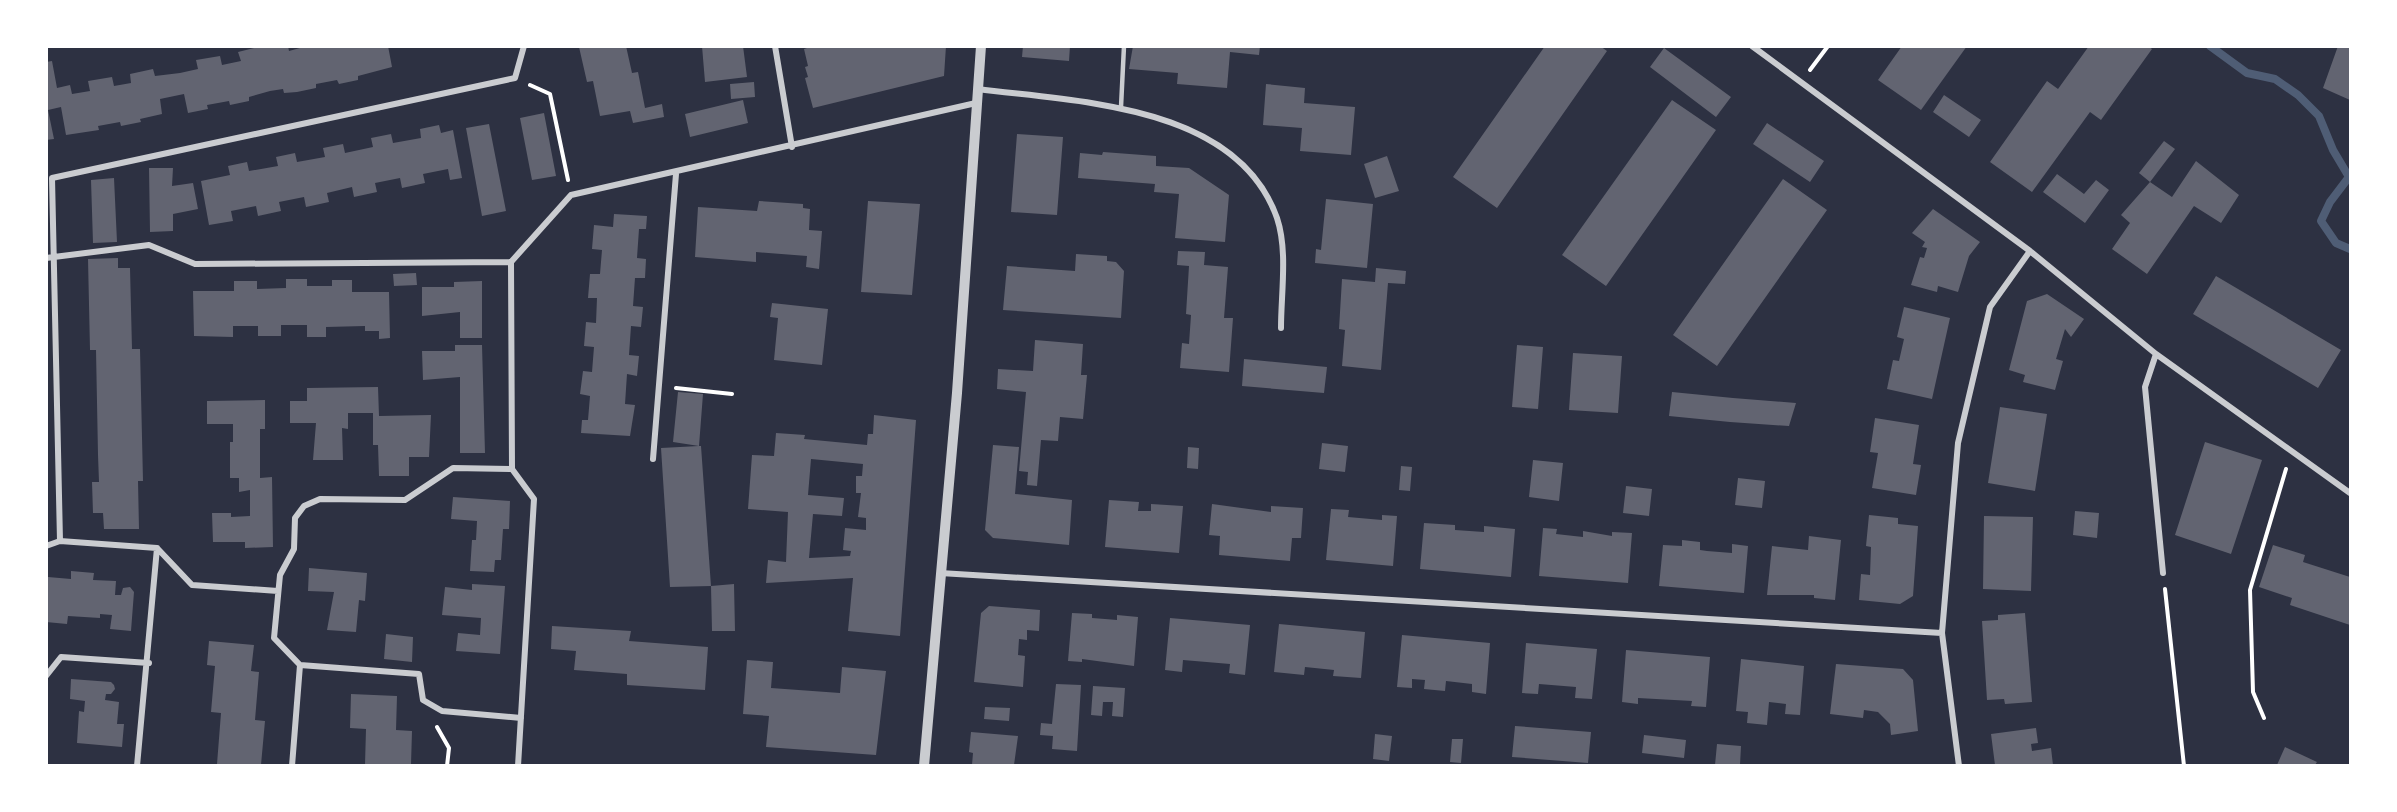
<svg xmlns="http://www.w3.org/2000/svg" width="2397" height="812" font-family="Cabin,sans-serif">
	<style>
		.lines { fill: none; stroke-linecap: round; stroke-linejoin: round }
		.stream { stroke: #4f5d75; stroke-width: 8 }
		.building { fill: #626471; fill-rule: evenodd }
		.path { stroke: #fff; stroke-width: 4 }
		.service { stroke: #caccd0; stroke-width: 4.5 }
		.minor { stroke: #caccd0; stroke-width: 6 }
		.tertiary { stroke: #caccd0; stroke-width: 10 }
	</style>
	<rect width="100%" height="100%" fill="#2d3142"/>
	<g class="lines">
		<path class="stream" d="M2210 46 2247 73 2275 79 2298 95 2319 116 2333 150 2349 177 2330 202 2321 221 2336 243 2350 249"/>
	</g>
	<path class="building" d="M262 46H288L289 51 307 46H388L392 67 358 76V80L339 84 337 80 316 84V88L297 92 284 93 283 89 270 91 249 97V101L230 105 229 101 207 105 208 109 188 113 184 94 160 99 162 114 140 119 141 122 121 126 120 122 98 126 99 130 66 135 61 107 48 110 54 139 46 140V62L52 61 57 88 70 85 72 94 90 91 88 81 112 77 114 86 131 83 130 74 153 69 155 76 180 73 198 69 196 60 220 56 222 65 241 61 238 52Z
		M626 46 632 73 638 72 645 108 662 104 664 117 633 123 630 111 600 116 593 81 587 82 579 47Z
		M702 46H743L747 77 705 82Z
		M813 46H946L944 76 813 108 805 78 808 77 805 67 808 66 804 49Z
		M1023 46H1070L1069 61 1022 57Z
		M1133 46H1260L1259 55 1230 52 1227 88 1177 84 1178 73 1129 69Z
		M1545 46H1600L1607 51 1497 208 1453 177Z
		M1902 46H1967L1921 110 1878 80Z
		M2089 46H2148L2152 49 2101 120 2090 112 2032 192 1990 162 2047 81 2058 89Z
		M2338 46H2350V100L2323 88Z
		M1664 48 1731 97 1716 117 1650 67Z
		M754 82 755 97 731 99 730 84Z
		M1266 84 1305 88 1304 103 1355 107 1351 155 1300 151 1302 128 1263 125Z
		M1944 95 1981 120 1969 137 1933 112Z
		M743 100 748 123 690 137 685 114Z
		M1672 100 1716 130 1606 286 1562 255Z
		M544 113 556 176 532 180 520 118Z
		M1767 123 1824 161 1810 182 1753 144Z
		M489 124 506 211 482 216 466 128Z
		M439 125 441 133 453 130 462 178 450 180 448 169 423 174 425 183 402 188 400 178 375 183 377 192 354 197 352 187 327 193 329 202 306 207 304 197 279 202 281 211 258 216 256 206 231 211 233 221 209 225 201 181 230 175 228 166 247 162 249 171 278 166 276 157 295 153 297 162 325 157 323 148 343 144 345 153 373 147 371 138 391 134 393 143 421 138 420 129Z
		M1017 134 1063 137 1057 215 1011 212Z
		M2164 141 2175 149 2150 182 2139 173Z
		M1103 152 1156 156V166L1189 168 1229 195 1225 242 1175 238 1179 194 1154 192 1155 184 1078 178 1080 153 1102 155Z
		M1387 156 1399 191 1375 198 1364 164Z
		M2196 161 2239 195 2221 223 2194 206 2147 274 2112 249 2130 223 2121 215 2150 182 2172 197Z
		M149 168H173L172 186 193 183 198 209 173 214V231L150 232Z
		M2057 174 2084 194 2096 180 2109 190 2085 223 2043 192Z
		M114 178 117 242 93 243 91 180Z
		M1783 179 1827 210 1717 366 1673 335Z
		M1326 199 1373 204 1367 268 1315 263 1316 249 1321 250Z
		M759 201 803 204V208L810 209 809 230 822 231 819 269 806 267 807 256 756 252V262L695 257 698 207 757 211Z
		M868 201 920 204 912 295 861 292Z
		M1933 209 1980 242 1969 256 1958 292 1938 286 1937 292 1911 285 1920 257 1924 258 1927 248 1922 247 1925 242 1912 233Z
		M614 214 647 216 646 229H639L637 258 646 259 645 278H635L633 306 643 307 641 327 631 326 629 355 639 356 637 376 627 374 625 404 635 405 630 436 581 433 582 420H588L590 396 580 394 583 371 592 372 594 347 584 346 586 322 596 323 597 298H588L590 274H600L602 250 592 249 594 225 613 227Z
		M1178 251 1205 252 1204 265 1228 267 1224 318H1233L1229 372 1180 368 1182 343 1189 344 1191 315 1186 314 1189 266 1177 265Z
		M1076 254 1107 256V261L1116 262 1124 271 1121 318 1003 310 1007 266 1075 271Z
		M118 258V268H130L132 349H140L143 481H138L139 529H104L103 513H93L92 482H99L98 455 96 350H90L88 259Z
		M1376 268 1406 271 1405 284 1388 283 1381 370 1342 366 1345 330 1339 329 1342 279 1375 282Z
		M416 273 417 285 394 286 393 274Z
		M2216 276 2341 350 2318 388 2193 314Z
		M286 279H307V286H332V280H352V292H389L390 338 379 339V331H365V326L326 327V337H307V325H281V336H258V326H233V337L194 336 193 291H234V281H257V289L286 288Z
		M482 281V338H460V312L422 316V287H454V282Z
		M2047 294 2084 319 2071 337 2065 329 2056 359 2063 361 2055 390 2023 382 2025 375 2009 370 2027 301Z
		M772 303 828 309 822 365 774 360 778 318 770 317Z
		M1904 307 1950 318 1932 399 1887 389 1893 360 1899 361 1904 339 1897 337Z
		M1035 340 1083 344 1081 375H1087L1083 419 1060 417 1058 441 1041 440 1037 486 1027 485 1028 472 1019 471 1026 392 997 389 998 369 1033 371Z
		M455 345H482L485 453H460V377L423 380 422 351H455Z
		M1517 345 1543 347 1538 409 1512 407Z
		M1573 353 1622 356 1618 413 1569 410Z
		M1244 359 1327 367 1324 393 1242 386Z
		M378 387 379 416 431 415 429 457H409V476H379L378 445H373V413H348V429L342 428 343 460H313L316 423H290V401H307V388Z
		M678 392 703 394 699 446H701L711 586 670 587 661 448 699 446 673 442Z
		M1672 392 1733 398 1796 403 1789 426 1730 422 1669 416Z
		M265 400V429H260V478L272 477 273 547 245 548V542H213L212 513H231V517L250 516V490L239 492V478H230V442H233V424H207V401Z
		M2000 407 2047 414 2035 491 1988 483Z
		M874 415 916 420 900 636 848 631 853 578 766 583 768 560 786 562 788 512 748 509 752 455 774 456 776 433 805 435 804 439 867 445 868 434H873ZM811 459 863 464 862 476H856V493H861L858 517 866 518V530L845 528 843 550 851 551 850 556 809 558 813 514 842 516 844 498 808 495Z
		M1875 418 1919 425 1913 464 1921 465 1916 495 1872 488 1878 453 1870 452Z
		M2205 442 2262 460 2231 554 2175 535Z
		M1322 443 1348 446 1345 472 1319 469Z
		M993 445 1019 447 1015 494 1072 500 1069 545 993 538 985 530Z
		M1188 447 1199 448 1198 469 1187 468Z
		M1533 460 1563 463 1559 501 1529 497Z
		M1401 466 1412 467 1410 491 1399 490Z
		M1738 478 1765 481 1762 508 1735 505Z
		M1626 486 1652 489 1649 516 1623 513Z
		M453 497 510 501 509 529H503L501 560H495L494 572 470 571 472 540H476L477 521 451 519Z
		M1109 500 1139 502 1138 511H1151V504L1183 506 1179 553 1105 547Z
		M1212 504 1271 512V506L1303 508 1301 538H1292L1290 561 1219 555 1220 536 1209 535Z
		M1331 509 1349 510 1348 517 1382 520V515L1397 516 1393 566 1326 560Z
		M2075 511 2099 513 2097 538 2073 535Z
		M1869 515 1898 518V524L1918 526 1913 596 1900 604 1859 600 1861 574 1870 575 1871 547 1866 546Z
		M1984 516 2033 517 2031 591 1983 589Z
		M1424 523 1455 525V530L1484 532V526L1515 529 1511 577 1420 569Z
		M1543 528 1557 529 1556 534 1583 537V531L1612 536V532L1632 533 1628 583 1539 576Z
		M1809 536 1841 540 1835 600 1814 598V595H1767L1772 546 1808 550Z
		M1682 540 1700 542V550L1707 551 1732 553V544L1748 546 1744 593 1659 586 1663 545 1682 546Z
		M2273 545 2305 555 2303 562 2350 577V625L2290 605 2292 598 2259 587Z
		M309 568 367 573 365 601 359 600 356 632 327 630 334 592 308 591Z
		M71 571 94 573 93 580 116 581 115 595H121L123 588 130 587 134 592 131 631 110 629 112 615 100 614V618L68 616 67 624 46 622 48 577 71 579Z
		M472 584 505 586 500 654 456 651 458 633 480 635 481 618 442 615 445 587 472 590Z
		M734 584 735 631H712L711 586Z
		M989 606 1040 610 1039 631 1027 630V640L1019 639 1018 655 1025 656 1023 687 974 682 981 613Z
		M1072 613 1092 614V618L1105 619 1117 620V615L1138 617 1134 666 1082 659V662L1068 661Z
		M2025 613 2032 702 2005 704 2004 699 1987 700 1982 621 1998 620V615Z
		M1170 618 1250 625 1245 675 1229 673 1230 664 1183 660 1182 672 1165 670Z
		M1279 624 1365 632 1361 678 1333 676 1334 670 1305 667 1304 675 1274 672Z
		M552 626 631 631 629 641 708 647 705 690 627 685V674L574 670 576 651 551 649Z
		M386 634 413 637 412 662 384 659Z
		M1402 635 1490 643 1486 694 1472 692V684L1446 681 1445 691 1424 689 1425 680 1412 679V688L1397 687Z
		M209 641 254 645 251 671 259 672 255 720 265 721 261 765 217 764 221 713 211 712 215 666 207 665Z
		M1526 643 1597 649 1592 699 1575 698 1576 687 1539 684 1538 694 1522 693Z
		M1626 650 1710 657 1706 707 1691 706 1692 701 1638 698V704L1622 702Z
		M1741 659 1804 666 1800 715 1785 714 1786 704 1769 702 1767 725 1747 723 1748 712 1736 711Z
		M747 660 773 662 771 688 840 693 842 667 886 671 876 755 766 747 769 716 743 714Z
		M1836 664 1903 669 1913 680 1918 731 1891 735 1890 724 1878 712 1864 710 1863 718 1830 714Z
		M71 679 111 682 114 685 115 689 111 694H106L105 700 119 702 117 724H124L122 747 77 743 79 711 84 712 85 701 70 699Z
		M1056 684 1081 685 1077 751 1052 749 1053 736 1040 735 1041 723 1052 724Z
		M1093 686 1125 688 1123 717 1112 716 1113 702H1103L1102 716 1091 715Z
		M351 694 397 696 396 730 412 731 411 765H365L366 729 350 728Z
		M985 707 1010 708 1009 721 984 719Z
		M1515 726 1591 732 1588 763 1512 757Z
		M2036 728 2038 743 2031 744 2032 751 2051 748 2053 765H1995L1991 734Z
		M971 732 1018 736 1014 765H972L973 753 969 752Z
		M1375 734 1392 736 1389 761 1373 759Z
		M1644 735 1686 740 1684 758 1642 753Z
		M1452 739H1463L1461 763 1450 762Z
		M1717 744 1741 746 1740 765H1715Z
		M2285 747 2317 762 2315 765H2277Z"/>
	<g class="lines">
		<path class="path" d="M1810 70 1828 46
			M530 85 550 94 568 180
			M676 388 732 394
			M2165 589 2184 766
			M2264 718 2253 692 2250 590 2286 469
			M437 727 449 748 447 766"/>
		<path class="service" d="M1121 107 1124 46"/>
		<path class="minor" d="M775 46 792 147
			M1752 46 2030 251 2156 354 2350 493
			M978 89C1077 102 1237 104 1277 218 1288 251 1281 293 1281 328
			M46 258 149 245 195 264 511 262 571 195 976 103
			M511 262 512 469 534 499 518 766
			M2156 354 2145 387 2163 573
			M653 459 676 174
			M512 469 453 468 405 500 320 499 304 506 295 518 294 549 280 575 274 638 300 665 419 674 423 700 442 711 521 718
			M60 541 52 178 515 78 524 46
			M46 546 60 541 157 548 192 585 278 591
			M940 573 1942 633
			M46 676 61 657 149 663
			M137 766 157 548
			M292 766 300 665
			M1959 766 1942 633 1958 443 1990 307 2030 251"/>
		<path class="tertiary" d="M924 766 957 393 981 46"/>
	</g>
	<rect width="2397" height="812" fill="none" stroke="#ffffff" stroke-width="96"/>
</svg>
